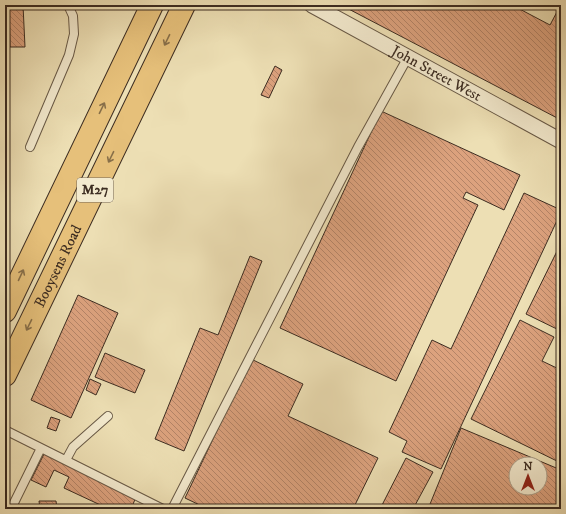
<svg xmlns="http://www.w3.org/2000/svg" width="566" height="514" font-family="'IM FELL DW Pica',serif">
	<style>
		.building { fill: url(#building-back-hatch); stroke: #3c2c21; fill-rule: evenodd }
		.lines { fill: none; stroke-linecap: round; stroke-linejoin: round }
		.service-casing { stroke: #685946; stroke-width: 10 }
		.minor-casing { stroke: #685946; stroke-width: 17 }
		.primary-casing { stroke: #3c2c21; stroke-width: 24 }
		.service { stroke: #f3eace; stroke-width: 8 }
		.minor { stroke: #f3eace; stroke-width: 15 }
		.primary { stroke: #e6c07a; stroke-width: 22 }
		.oneway { stroke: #886f49 }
		.labels { text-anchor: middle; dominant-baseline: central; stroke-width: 3; stroke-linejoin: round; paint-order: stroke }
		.shield { fill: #f3eace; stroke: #736555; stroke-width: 1 }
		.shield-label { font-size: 14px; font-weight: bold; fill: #3c2c21 }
		.street-label { font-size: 15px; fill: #3c2c21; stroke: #f3eace }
	</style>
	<defs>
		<pattern id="building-back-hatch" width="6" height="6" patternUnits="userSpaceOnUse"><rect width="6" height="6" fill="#dca27e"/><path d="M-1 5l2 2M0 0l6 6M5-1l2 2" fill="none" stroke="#b48467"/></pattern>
	</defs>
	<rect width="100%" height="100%" fill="#eddfb4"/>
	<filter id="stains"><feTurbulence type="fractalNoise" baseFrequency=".005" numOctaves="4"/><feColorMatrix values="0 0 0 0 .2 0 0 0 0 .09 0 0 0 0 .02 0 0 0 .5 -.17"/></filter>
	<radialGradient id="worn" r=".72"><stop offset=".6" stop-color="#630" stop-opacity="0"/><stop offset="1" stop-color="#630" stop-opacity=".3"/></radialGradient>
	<path class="building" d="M9 5H23L25 47H10Z
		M341 5H512L550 25 559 8 561 12V120Z
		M275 66 282 70 269 98 261 95Z
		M381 111 520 175 504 210 466 192 463 198 478 205 396 381 280 328Z
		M524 193 561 210V212L441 469 402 452 407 441 389 432 432 340 451 349Z
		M561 243V331L526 314Z
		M250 256 262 261 184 451 155 439 200 328 218 335Z
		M78 295 118 313 71 418 31 400Z
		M520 320 554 337 542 361 561 370V463L471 419Z
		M105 353 145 370 135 393 95 377Z
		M251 359 303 384 288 416 378 458 353 509H208L185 498Z
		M90 379 101 384 96 395 86 390Z
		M51 417 60 420 56 431 47 428Z
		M461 428 561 470V509H428ZM516 464H540V488H516Z
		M44 454 136 497 131 509H109L64 488 69 477 54 470 46 487 31 480Z
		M406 458 433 472 413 509H380Z
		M39 501H56L57 509H40Z"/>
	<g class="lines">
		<g class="service-casing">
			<path id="service" d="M30 147 69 55 74 34 73 16 68 5
				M5 430 163 509
				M66 460 73 447 108 416
				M11 509 41 448
				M172 509 358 147 408 57"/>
		</g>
		<g class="minor-casing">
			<g id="minor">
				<path id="s1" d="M312 5 561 141"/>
			</g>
		</g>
		<g class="primary-casing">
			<g id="primary">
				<path d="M5 311 152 5"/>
				<path id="s2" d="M5 375 184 5"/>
			</g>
		</g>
		<use href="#service" class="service"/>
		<use href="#minor" class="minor"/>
		<use href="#primary" class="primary"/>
	</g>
	<defs><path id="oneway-shaft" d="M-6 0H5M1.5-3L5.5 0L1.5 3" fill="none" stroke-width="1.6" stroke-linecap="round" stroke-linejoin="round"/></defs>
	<g class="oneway">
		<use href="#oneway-shaft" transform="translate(167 40) rotate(116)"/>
		<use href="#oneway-shaft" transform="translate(102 108) rotate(-64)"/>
		<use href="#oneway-shaft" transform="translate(111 157) rotate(116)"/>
		<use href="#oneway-shaft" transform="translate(21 275) rotate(-65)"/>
		<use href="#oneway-shaft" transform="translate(29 325) rotate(116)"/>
	</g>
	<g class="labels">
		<rect class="shield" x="77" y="178" width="36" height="24" rx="3"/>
		<g class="shield-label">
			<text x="95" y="190">M27</text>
		</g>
		<g class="street-label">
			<text stroke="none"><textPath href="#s1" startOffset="142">John Street West</textPath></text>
			<text stroke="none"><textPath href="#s2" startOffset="121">Booysens Road</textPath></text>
		</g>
	</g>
	<rect width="566" height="514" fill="none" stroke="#eddfb4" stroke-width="20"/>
	<rect x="6" y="6" width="554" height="502" fill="none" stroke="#3c2c21" stroke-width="2"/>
	<rect x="10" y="10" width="546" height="494" fill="none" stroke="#3c2c21"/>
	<g transform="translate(528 476)"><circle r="19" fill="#f3eace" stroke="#aa9e89"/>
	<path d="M0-3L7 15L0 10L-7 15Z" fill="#8f2418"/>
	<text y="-6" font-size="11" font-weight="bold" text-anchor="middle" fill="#3c2c21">N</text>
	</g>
	<rect width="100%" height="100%" filter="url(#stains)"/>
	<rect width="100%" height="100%" fill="url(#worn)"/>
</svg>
